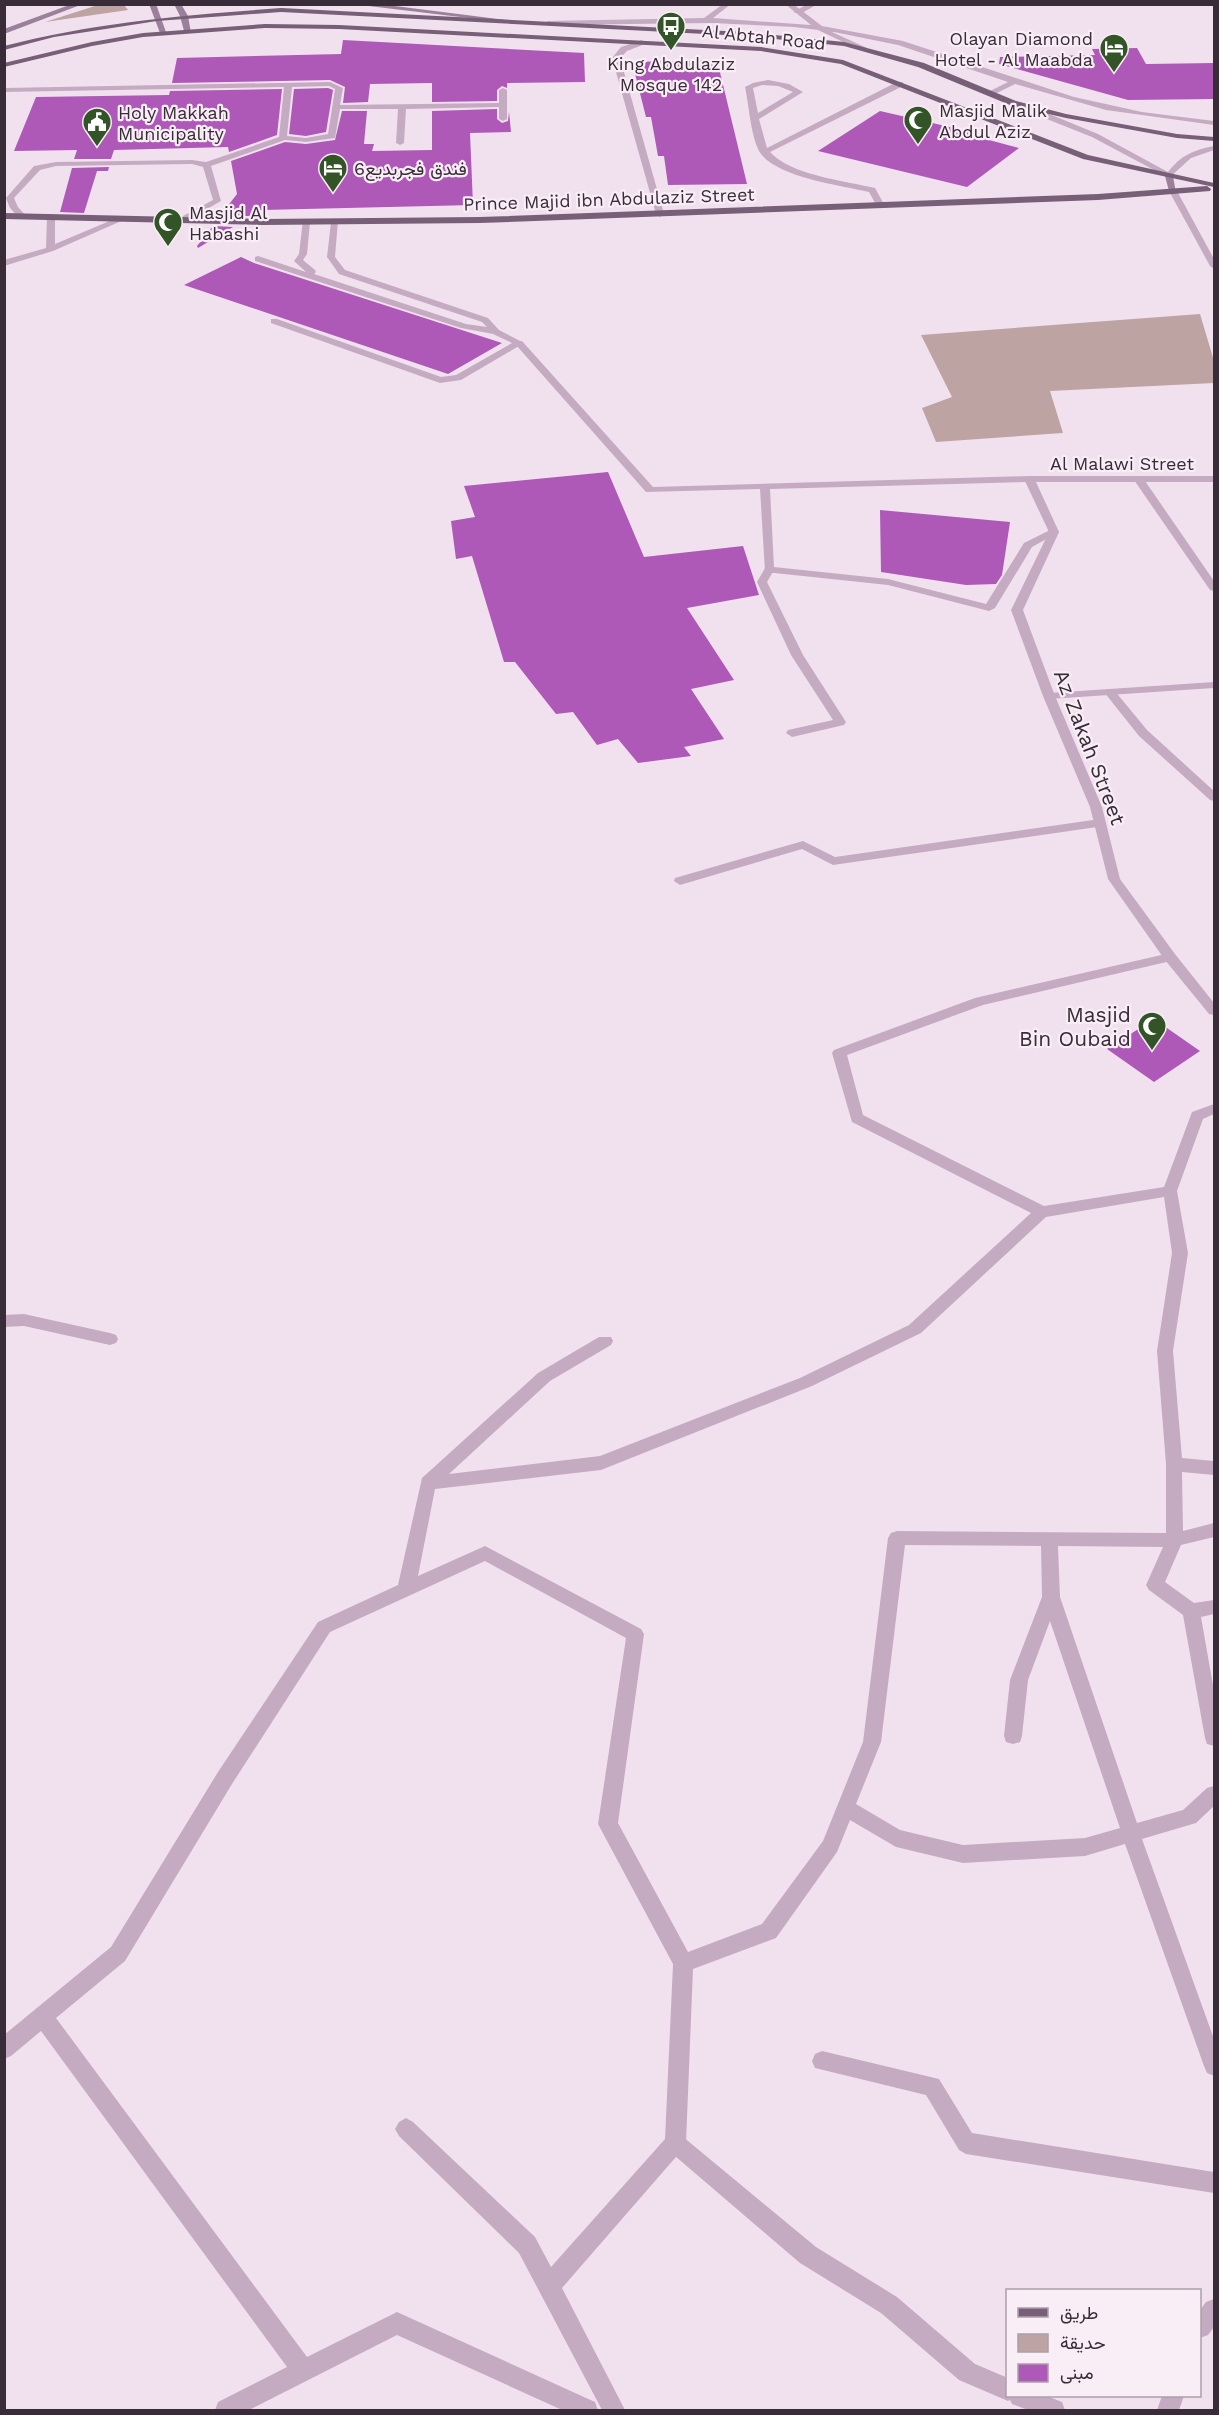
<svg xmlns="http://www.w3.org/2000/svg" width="1219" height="2415" font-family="'Work Sans',Vazirmatn,sans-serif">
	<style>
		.green { fill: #bea3a3 }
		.building { fill: #ae58b8 }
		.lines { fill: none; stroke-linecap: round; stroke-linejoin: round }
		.service { fill: #c5abc2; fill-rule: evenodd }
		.minor { fill: #c5abc2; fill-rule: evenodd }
		.tertiary { fill: #c5abc2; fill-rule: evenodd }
		.secondary { fill: #9b809b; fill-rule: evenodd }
		.primary { fill: #775f77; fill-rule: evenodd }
		.labels { text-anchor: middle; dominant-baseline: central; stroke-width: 4.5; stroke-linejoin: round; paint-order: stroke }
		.far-street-label { font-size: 18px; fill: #372c37; stroke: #f9edf6 }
		.far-poi-label { font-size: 18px; fill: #372c37; stroke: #f9edf6; text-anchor: start }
		.street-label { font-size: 21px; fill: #372c37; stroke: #f9edf6 }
		.poi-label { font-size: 21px; fill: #372c37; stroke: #f9edf6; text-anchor: end }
	</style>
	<rect width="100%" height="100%" fill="#f1e1ee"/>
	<path class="green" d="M101 4 124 5 128 10 45 22Z
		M1200 314 1214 361V383L1050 391 1063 433 936 442 922 408 952 397 921 335Z"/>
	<path class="building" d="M343 40 584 53 585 82 507 83V88L502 86 497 90V101L432 102V83L370 84 368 102 343 103 345 87 330 80 172 83 177 58 341 54Z
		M1137 48 1146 64 1215 63V99L1128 100 999 64 1000 57 1095 55 1092 49Z
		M717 60 747 184 668 185 664 156H658L651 117H646L632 62Z
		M328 88 333 90 326 132 306 136 289 134 294 89Z
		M282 89 277 135 229 152 228 147 114 150 111 159H74L77 150 14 151 36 97 169 95 170 91Z
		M497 109V119L502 123 508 121 509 112 511 132 470 133 473 205 262 210 250 216H220L237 194 231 161 285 142 306 144 335 140 342 111H367L364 144H374L372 151 432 150V111Z
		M880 111 976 133 974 136 1019 148 967 187 818 151Z
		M109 167 108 171H97L84 213 60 212 72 168Z
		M213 226 233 227 198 248 197 246Z
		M241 257 254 263 502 343 448 374 184 285Z
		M608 472 644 557 743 546 759 595 687 608 734 680 691 689 724 739 684 747 691 756 638 763 618 739 597 745 573 712 556 714 515 662H504L472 556 456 559 451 521 475 517 464 486Z
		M880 510 1010 522 1002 575 996 584 966 585 881 572Z
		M1154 1019 1200 1051 1154 1082 1107 1049Z"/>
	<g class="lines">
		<path class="service" d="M768 80 789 84 803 92 759 119 767 148 897 82H903V86L770 152C790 175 846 181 875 188L885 206 884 208H878L869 192C840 185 780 178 761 154 751 140 749 105 745 87L753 83ZM762 85 778 86 793 92 758 113 753 88Z
			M330 82 343 88 340 105 499 103V90L503 88 507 90V119L503 121 499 119V107L406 109 404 143 400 145 396 143 398 109H340L335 138 306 142 285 140 211 166 221 201 186 221 183 220V216L213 200 203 167 192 164 56 166 40 170 14 198 18 207 26 216 25 218H19L10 208 6 198 34 166 56 162 192 160 206 162 279 137 284 87 4 92V88ZM329 86 335 89 328 134 306 138 287 136 292 87Z
			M303 220 310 222 307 254 303 260 315 270 316 272 314 274 466 324 487 327 482 322 339 274 327 257 331 222 338 220 335 257 345 270 488 318 499 330 524 343 461 380 440 383 271 323V319H277L441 377 456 375 512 343 493 334 461 328 255 261V257L258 256 306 272 294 261 299 254Z
			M769 567 774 570 767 582 803 655 846 722 844 725 792 737 786 733 788 730 833 720 791 655 757 582 765 568Z
			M822 2051 939 2079 972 2133 1214 2172V2193L966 2154 959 2150 926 2095 815 2068 812 2061 815 2054Z
			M675 2132 682 2136 816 2247 897 2297 975 2364 1008 2378V2396H1047L1062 2402 1065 2410H1028L1012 2404 1010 2400 1008 2401 959 2380 881 2313 800 2263 668 2150 664 2143 668 2136Z"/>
		<path class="minor" d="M808 4H818L800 14 793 12Z
			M642 40 645 44 627 51 620 58 664 214 660 217 656 214 612 58 621 47Z
			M51 214 55 217V244L119 217 126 219 53 251 4 266V260L46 248 47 217Z
			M516 341H522L653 487 1029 476 1034 479 1029 482 770 489 774 567 888 579 986 604 1024 543 1050 530H1058L1059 532 1032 547 995 608 989 611 888 585 765 572 760 489 646 492 516 345Z
			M1139 477 1143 478 1214 581V591L1210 590 1134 480Z
			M1214 682V688L1049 699 1043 696 1049 693Z
			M1100 819 1104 820 1106 823 1104 826 833 865 802 849 680 885 674 881 675 878 803 841 835 857Z
			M1170 953 1177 957 1175 960 983 1005 847 1055 863 1115 1044 1206 1164 1187 1192 1112 1214 1104V1114L1203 1119 1177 1191 1188 1253 1173 1351 1182 1458 1214 1461V1475L1182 1472 1183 1531 1214 1523V1537L1181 1545 1165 1582 1194 1603 1214 1600V1614L1201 1617 1214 1691V1746L1207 1744 1205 1738 1183 1615 1149 1590 1146 1585 1163 1547 1058 1546 1060 1597 1137 1823 1183 1810 1207 1788 1214 1786V1806L1196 1823 1142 1839 1214 2039V2076L1207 2073 1204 2066 1125 1844 1085 1856 963 1863 896 1847 850 1820 837 1852 776 1938 693 1969 686 2143 682 2150 562 2288 625 2410H602L519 2253 399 2136 395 2129 399 2122 406 2118 413 2122 535 2237 551 2267 665 2139 673 1964 598 1824 626 1638 485 1561 330 1632 232 1784 125 1961 56 2018 307 2357 397 2312 595 2402 598 2410H562L397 2335 249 2410H215L218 2402 287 2367 41 2031 11 2056 4 2059V2035L111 1947 218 1772 318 1622 398 1585 422 1478 538 1373 599 1337H611L613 1341 611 1345 550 1381 449 1474 600 1456 800 1378 909 1325 1031 1213 852 1122 832 1053 834 1050 975 998ZM1164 1197 1172 1253 1157 1351 1166 1464V1533L897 1531 891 1533 888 1538 863 1742 823 1841 762 1924 688 1952 618 1823 644 1634 641 1629 485 1546 418 1576 435 1489 601 1470 812 1386 921 1333 1046 1217ZM905 1545 1041 1546 1042 1597 1010 1680 1004 1736 1006 1742 1013 1744 1020 1742 1022 1736 1028 1680 1050 1621 1120 1828 1085 1838 963 1845 900 1830 856 1804 881 1742Z
			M24 1314 110 1333 116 1335 118 1339 116 1343 110 1345 24 1326 4 1327V1315Z"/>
		<path class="tertiary" d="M723 4H731L713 18 811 25 785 4H793L822 26 903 41 1074 97 1142 112 1214 121V125L1106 110 1015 84 993 95H990V91L1008 82 898 45 834 32H832L867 48 860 50 818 30 794 27 712 23 548 25 544 23 548 21 704 18Z
			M1014 102H1020L1098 134 1168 172C1181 155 1194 150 1214 146V150L1191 158 1169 178 1092 137 1014 106Z
			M1173 188 1177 191 1214 259V269L1210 266 1169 191Z
			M1029 476H1214V482H1036L1059 532 1023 610 1055 696 1102 807 1120 879 1175 954 1214 1003V1015L1209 1014 1165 960 1108 879 1090 807 1043 696 1011 610 1049 532 1024 479Z
			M1110 689 1114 690 1147 730 1214 791V801L1210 800 1139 736 1104 692Z
			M1214 2299V2327L1208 2335 1200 2338V2310L1206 2302Z
			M1162 2396H1184L1179 2410H1157Z"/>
		<path class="secondary" d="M72 4H83L4 34V29Z
			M149 4H156L167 35 160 33Z
			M174 4H181L188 16 191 33 184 31 180 16Z
			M352 4H379L506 20 502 22Z
			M1169 174 1173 176 1176 193 1169 191 1165 176Z"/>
		<path class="primary" d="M281 8 744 32 844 42 924 63 1016 101 1066 114 1177 134 1214 137V141L1177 138 1066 118 1010 105 918 67 844 46 744 36 281 12 157 21 54 37 4 50V46C96 22 187 15 281 8Z
			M265 24 339 25 761 47 843 60 1088 155 1214 183V187L1083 159 841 64 761 51 339 29 265 28 143 37 92 46 4 67V63L92 42 143 33Z
			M1207 186 1211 189 1210 191 1098 200 480 223 262 225 4 219V213L262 219 480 217 1098 194Z"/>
	</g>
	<defs>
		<g id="bus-pin" transform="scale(1.5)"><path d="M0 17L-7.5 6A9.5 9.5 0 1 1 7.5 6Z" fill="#335426" stroke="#f9edf6"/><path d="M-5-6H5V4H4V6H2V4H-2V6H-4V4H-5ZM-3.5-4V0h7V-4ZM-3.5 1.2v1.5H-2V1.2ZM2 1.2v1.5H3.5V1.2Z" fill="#fff"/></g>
		<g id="hotel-pin" transform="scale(1.5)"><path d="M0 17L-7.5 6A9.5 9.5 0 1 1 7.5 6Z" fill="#335426" stroke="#f9edf6"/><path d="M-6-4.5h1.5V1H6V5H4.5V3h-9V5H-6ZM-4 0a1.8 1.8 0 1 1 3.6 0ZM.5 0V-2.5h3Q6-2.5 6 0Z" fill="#fff"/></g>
		<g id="mosque-pin" transform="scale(1.5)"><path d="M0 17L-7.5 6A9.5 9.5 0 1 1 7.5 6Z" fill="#335426" stroke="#f9edf6"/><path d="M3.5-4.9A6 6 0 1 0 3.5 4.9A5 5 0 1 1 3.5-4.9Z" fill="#fff"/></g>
		<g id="civic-pin" transform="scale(1.5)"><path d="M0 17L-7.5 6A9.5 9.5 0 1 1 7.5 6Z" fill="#335426" stroke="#f9edf6"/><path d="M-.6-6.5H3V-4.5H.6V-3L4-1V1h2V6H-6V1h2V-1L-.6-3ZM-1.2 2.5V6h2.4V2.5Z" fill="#fff"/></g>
	</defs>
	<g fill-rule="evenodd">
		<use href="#bus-pin" x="671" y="26"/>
		<use href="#hotel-pin" x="1114" y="48"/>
		<use href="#mosque-pin" x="918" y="120"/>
		<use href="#civic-pin" x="97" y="122"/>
		<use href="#hotel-pin" x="333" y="168"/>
		<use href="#mosque-pin" x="168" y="222"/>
		<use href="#mosque-pin" x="1152" y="1026"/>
	</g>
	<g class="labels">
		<g class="far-street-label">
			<text transform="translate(764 37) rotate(6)">Al Abtah Road</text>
			<text transform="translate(609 199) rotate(-2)">Prince Majid ibn Abdulaziz Street</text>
			<text x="1122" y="463">Al Malawi Street</text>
		</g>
		<g class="far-poi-label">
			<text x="1093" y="38" text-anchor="end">Olayan Diamond<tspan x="1093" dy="21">Hotel - Al Maabda</tspan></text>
			<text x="671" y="63" text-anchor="middle">King Abdulaziz<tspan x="671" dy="21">Mosque 142</tspan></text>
			<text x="939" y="110">Masjid Malik<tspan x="939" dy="21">Abdul Aziz</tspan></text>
			<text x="118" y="112">Holy Makkah<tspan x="118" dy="21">Municipality</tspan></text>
			<text x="354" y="168">فندق فجربديع6</text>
			<text x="189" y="212">Masjid Al<tspan x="189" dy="21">Habashi</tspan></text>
		</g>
		<g class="street-label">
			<text transform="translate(1090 747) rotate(69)">Az Zakah Street</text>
		</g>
		<g class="poi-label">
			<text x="1131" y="1014">Masjid<tspan x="1131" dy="24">Bin Oubaid</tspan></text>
		</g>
	</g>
	<rect width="1219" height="2415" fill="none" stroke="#372c37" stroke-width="12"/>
	<rect x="1006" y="2289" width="195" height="108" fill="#f9edf6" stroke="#aba0aa" stroke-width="1.5"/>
	<rect x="1018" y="2308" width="30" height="9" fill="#775f77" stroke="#aba0aa" stroke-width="1.5"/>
	<text x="1060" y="2319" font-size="18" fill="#372c37">طريق</text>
	<rect x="1018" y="2334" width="30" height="18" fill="#bea3a3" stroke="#aba0aa" stroke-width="1.5"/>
	<text x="1060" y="2349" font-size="18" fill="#372c37">حديقة</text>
	<rect x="1018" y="2364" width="30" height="18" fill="#ae58b8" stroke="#aba0aa" stroke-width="1.5"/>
	<text x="1060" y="2379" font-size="18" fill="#372c37">مبنى</text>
</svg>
